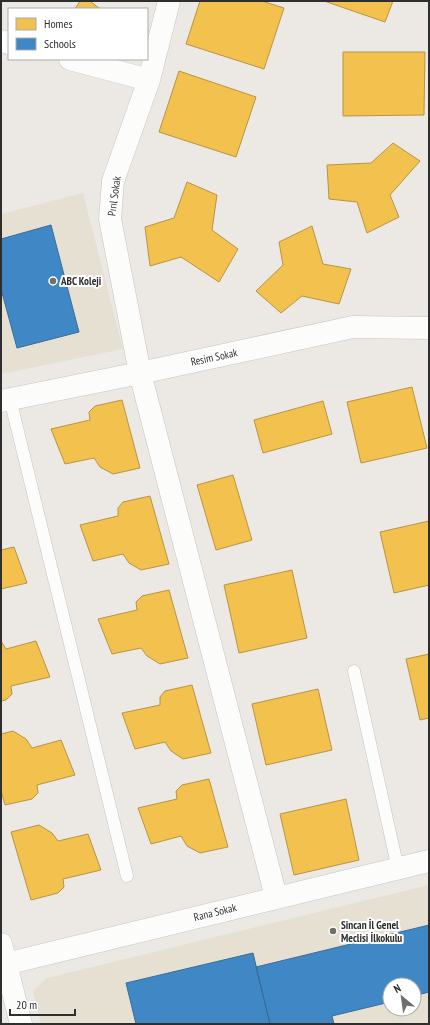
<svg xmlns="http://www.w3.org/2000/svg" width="430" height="1025" font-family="'PT Sans Narrow',sans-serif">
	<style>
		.education { fill: #e6e0d3; fill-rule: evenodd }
		.homes { fill: #f2c14e; stroke: #b79544 }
		.schools { fill: #3f88c5; stroke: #3a6d98 }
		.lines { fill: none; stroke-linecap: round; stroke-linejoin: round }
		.lane-casing { stroke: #c5c4c5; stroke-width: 13 }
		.street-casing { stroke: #c5c4c5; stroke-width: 23 }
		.lane { stroke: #fcfcfb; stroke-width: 12 }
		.street { stroke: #fcfcfb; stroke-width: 22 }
		.poi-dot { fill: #706f6e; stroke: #fff; stroke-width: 1.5 }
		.labels { text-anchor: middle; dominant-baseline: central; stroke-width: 4; stroke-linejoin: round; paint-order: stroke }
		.street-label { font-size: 11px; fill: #2e2e2e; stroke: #fff }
		.poi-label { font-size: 11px; font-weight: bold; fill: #2e2e2e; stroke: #fff; text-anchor: start }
	</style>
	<rect width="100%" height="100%" fill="#ece8e4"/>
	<path class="education" d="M83 193 123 349 1 374V214Z
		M429 885V1024H41L33 991 47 978ZM390 985H414V1009H390Z"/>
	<path class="homes" d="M80 1H90L100 9H75Z
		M200 1H262L284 8 264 69 186 44Z
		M324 1H393L385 22Z
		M343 52H425L424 115 343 116Z
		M179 71 256 97 236 157 159 132Z
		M393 143 420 161 390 195 399 217 367 233 357 202 329 199 327 165 371 163Z
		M187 182 217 195 212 230 238 249 219 282 181 257 150 266 145 227 174 218Z
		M312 226 323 264 351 269 339 304 302 296 281 313 256 291 283 265 279 242Z
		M412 387 427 448 361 463 347 402Z
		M122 400 140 468 113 474 100 467 94 458 65 464 51 429 90 420 89 412 95 406Z
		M323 401 332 434 263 453 254 420Z
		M233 475 252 540 216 550 197 485Z
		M150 496 169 564 141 570 129 563 123 554 93 561 80 525 118 516V508L123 502Z
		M429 521V585L394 593 380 532Z
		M14 547 27 583 1 589V550Z
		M292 570 307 638 239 653 224 585Z
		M169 590 188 658 160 664 147 656 141 648 112 654 98 619 137 610 136 602 142 596Z
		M1 641 6 649 36 641 50 677 11 686 12 694 6 700 1 701Z
		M429 654V718L420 720 406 659Z
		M192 685 211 753 183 759 171 751 165 742 135 749 122 713 160 705V697L165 691Z
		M318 689 332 750 266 765 252 704Z
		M13 731 26 739 32 748 61 740 75 775 37 785 38 793 32 799 5 805 1 791V734Z
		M209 779 228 847 200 853 187 846 181 836 151 844 138 808 177 799 176 791 182 785Z
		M346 799 359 860 294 875 280 814Z
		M39 825 52 833 58 841 88 834 101 870 63 879 64 887 58 893 31 900 11 832Z"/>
	<path class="schools" d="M51 225 79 332 17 348 1 289V239Z
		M429 925V992L414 996V985H390V1002L332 1016 334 1024H270L256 967Z
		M253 953 270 1024H136L126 983Z"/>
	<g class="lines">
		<g class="lane-casing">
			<path id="lane" d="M10 399 127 876
				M354 671 398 869"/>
		</g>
		<g class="street-casing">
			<path id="street" d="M169 1 149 80 113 181 110 219 140 373 276 897
				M1 41 9 43
				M70 59 149 80
				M1 401 140 373 353 327 429 328
				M1 944 21 1024
				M1 965 429 861"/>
		</g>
		<use href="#lane" class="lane"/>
		<use href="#street" class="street"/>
	</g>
	<g class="poi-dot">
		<circle cx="53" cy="281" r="4"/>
		<circle cx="333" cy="931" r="4"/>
	</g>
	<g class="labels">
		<g class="street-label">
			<text transform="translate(114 196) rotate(-82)">Pırıl Sokak</text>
			<text transform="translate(214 357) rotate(-12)">Resim Sokak</text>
			<text transform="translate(215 912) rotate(-14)">Rana Sokak</text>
		</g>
		<g class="poi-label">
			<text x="61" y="281">ABC Koleji</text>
			<text x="341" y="925">Sincan İl Genel<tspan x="341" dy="13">Meclisi İlkokulu</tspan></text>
		</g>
	</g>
	<rect width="430" height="1025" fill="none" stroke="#2e2e2e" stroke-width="4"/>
	<rect x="8" y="8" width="140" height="52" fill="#ffffff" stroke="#ababab"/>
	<rect x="16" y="18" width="20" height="12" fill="#f2c14e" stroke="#ababab"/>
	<text x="44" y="28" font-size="12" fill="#2e2e2e">Homes</text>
	<rect x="16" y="38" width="20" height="12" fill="#3f88c5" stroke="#ababab"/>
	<text x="44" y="48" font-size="12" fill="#2e2e2e">Schools</text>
	<g transform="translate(402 997) rotate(331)"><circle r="19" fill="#ffffff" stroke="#ababab"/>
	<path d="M0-3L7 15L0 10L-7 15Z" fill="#706f6e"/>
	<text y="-6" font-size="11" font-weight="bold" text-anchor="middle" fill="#2e2e2e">N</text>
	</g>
	<path d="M10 1009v6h65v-6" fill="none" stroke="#2e2e2e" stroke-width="2"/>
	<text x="16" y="1009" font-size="12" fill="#2e2e2e" stroke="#ffffff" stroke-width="3" paint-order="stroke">20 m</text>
</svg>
